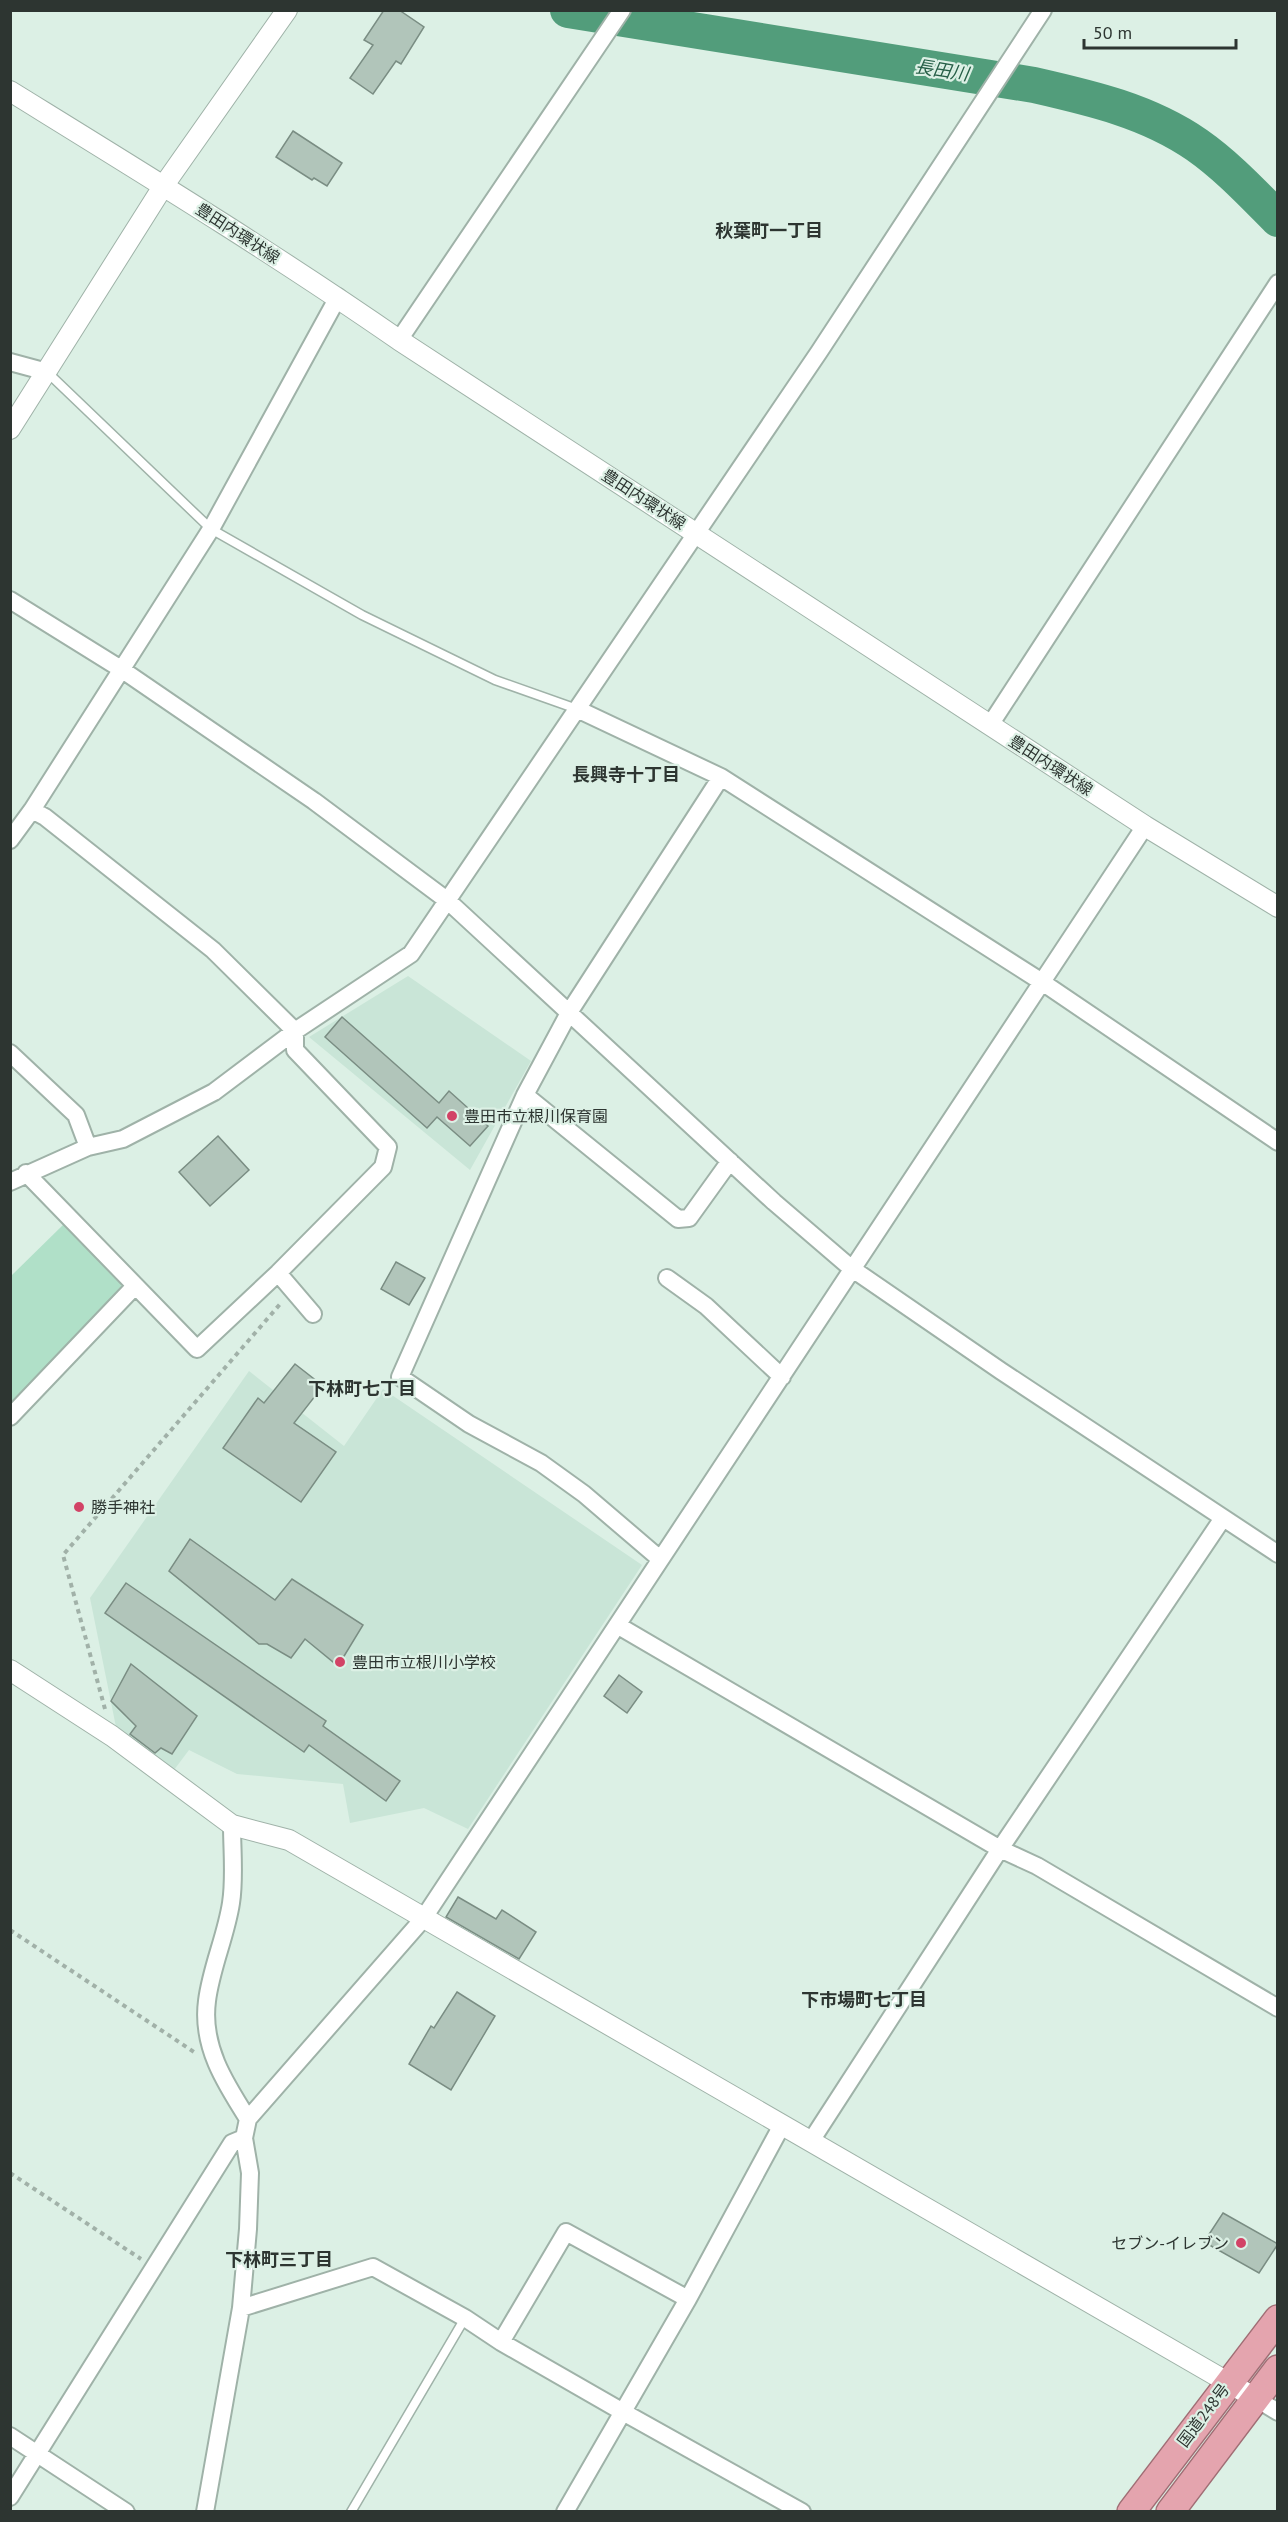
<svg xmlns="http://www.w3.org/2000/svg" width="1288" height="2522" font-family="'PT Sans','Noto Sans JP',sans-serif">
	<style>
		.built { fill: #c9e5d7 }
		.green { fill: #b0e0c8 }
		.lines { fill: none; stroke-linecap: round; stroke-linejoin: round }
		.river { stroke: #529d7b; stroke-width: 36 }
		.building { fill: #b1c5ba; stroke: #7a8d83; stroke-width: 1.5 }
		.service-casing { stroke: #9fb2a8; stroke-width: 11 }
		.minor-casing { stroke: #9fb2a8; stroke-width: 20 }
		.tertiary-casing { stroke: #9fb2a8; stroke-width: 22 }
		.trunk-casing { stroke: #a06e75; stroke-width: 30 }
		.path { stroke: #a1b1a8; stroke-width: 4; stroke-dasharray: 4.5 4.5; stroke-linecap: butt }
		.service { stroke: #fff; stroke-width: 8 }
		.minor { stroke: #fff; stroke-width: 16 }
		.tertiary { stroke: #fff; stroke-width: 20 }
		.trunk { stroke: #e4a4ae; stroke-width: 27 }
		.poi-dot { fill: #d24366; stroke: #dcf0e5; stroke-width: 2 }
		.labels { text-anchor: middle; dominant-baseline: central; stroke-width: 4.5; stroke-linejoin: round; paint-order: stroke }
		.street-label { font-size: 16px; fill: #2d3531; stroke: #dcf0e5 }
		.poi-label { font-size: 16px; fill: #2d3531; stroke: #dcf0e5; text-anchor: start }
		.water-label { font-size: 18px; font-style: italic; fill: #265f47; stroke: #dcf0e5 }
		.neighbourhood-label { font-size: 18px; font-weight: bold; fill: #2d3531; stroke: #dcf0e5 }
	</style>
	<rect width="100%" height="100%" fill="#dcf0e5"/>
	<path class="built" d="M408 976 531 1061 470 1170 309 1037Z
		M249 1371 344 1446 383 1389 642 1565 468 1829 424 1808 350 1823 343 1784 237 1774 189 1750 174 1770 116 1727 90 1598Z"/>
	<path class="green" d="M64 1224 121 1281V1290L11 1406V1276Z"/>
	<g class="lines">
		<path class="river" d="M568 10 1034 85C1091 98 1148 111 1197 145 1227 166 1252 193 1278 219"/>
	</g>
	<path class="building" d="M384 10H399L424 27 401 64 396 61 373 94 350 78 373 45 364 40Z
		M293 131 342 163 327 186 314 178 312 180 276 157Z
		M342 1017 439 1103 449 1091 488 1126 470 1146 437 1117 427 1128 325 1037Z
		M218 1136 249 1170 210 1206 179 1172Z
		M396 1262 425 1278 409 1305 381 1289Z
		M295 1364 323 1386 294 1423 336 1452 301 1502 223 1448 258 1398 264 1403Z
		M190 1539 275 1600 292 1579 363 1625 338 1666 305 1639 291 1658 267 1644H259L169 1571Z
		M126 1583 326 1721 323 1726 400 1781 386 1801 309 1745 304 1752 105 1613Z
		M131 1664 197 1716 172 1754 161 1748 155 1753 130 1734 136 1726 111 1701Z
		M619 1675 642 1692 627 1713 604 1696Z
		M458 1897 496 1919 502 1910 536 1932 519 1959 446 1917Z
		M457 1992 495 2016 451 2090 409 2064 431 2026 434 2028Z
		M1223 2213 1278 2244 1259 2273 1204 2242Z"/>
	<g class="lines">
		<g class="service-casing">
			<path id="service" d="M47 372 211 529 362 615 495 680 577 709
				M351 2512 465 2318"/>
		</g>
		<g class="minor-casing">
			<path id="minor" d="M399 340 622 10
				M10 362 47 372
				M10 600 121 669 314 801 448 901 774 1202 851 1268 1001 1371 1278 1554
				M577 709 721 777 1042 982 1278 1142
				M990 725 1278 283
				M10 840 32 810 211 529 338 297
				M10 1053 76 1115 88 1147
				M525 1095 678 1219 689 1218 730 1161
				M26 1173 197 1349 278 1273 383 1167 388 1147 295 1050V1031L213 950 45 817 32 810
				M10 1182 88 1147 123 1139 214 1092 295 1031 411 954 819 352 1043 10
				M278 1273 313 1314
				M667 1278 706 1306 782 1377
				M10 1417 135 1286
				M660 1559 584 1494 541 1463 469 1424 400 1377 525 1095 570 1011 721 777
				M617 1625 1000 1849 1037 1866 1278 2008
				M232 1825C232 1851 235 1878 231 1903 226 1936 211 1968 207 2001 201 2046 225 2083 248 2119
				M811 2141 1000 1849 1223 1518
				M241 2308 373 2267 465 2318 501 2342 623 2412 802 2512
				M501 2342 566 2232 688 2299
				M1255 2398 1278 2412
				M10 2436 126 2512
				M10 2497 232 2143 244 2138
				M205 2512 241 2308 248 2229 250 2173 244 2138 248 2119 423 1919 1145 826
				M565 2512 688 2299 782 2125"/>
		</g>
		<g class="tertiary-casing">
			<path id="tertiary" d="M10 91C141 172 272 252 399 340L1145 826 1278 907
				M10 429 164 185 287 10
				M10 1670 112 1736 232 1825 289 1840 1255 2398"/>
		</g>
		<g class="trunk-casing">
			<path id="trunk" d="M1131 2512 1278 2319
				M1170 2512 1278 2369"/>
		</g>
		<path class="path" d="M105 1709 63 1555 281 1303
			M10 1930 194 2052
			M10 2173 141 2259"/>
		<use href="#service" class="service"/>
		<use href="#minor" class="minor"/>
		<use href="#tertiary" class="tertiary"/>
		<use href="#trunk" class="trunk"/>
	</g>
	<g class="poi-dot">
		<circle cx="452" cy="1116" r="6"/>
		<circle cx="79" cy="1507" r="6"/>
		<circle cx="340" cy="1662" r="6"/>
		<circle cx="1241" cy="2243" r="6"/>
	</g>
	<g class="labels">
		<g class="street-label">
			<text transform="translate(238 233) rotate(33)">豊田内環状線</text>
			<text transform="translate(644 499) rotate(33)">豊田内環状線</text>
			<text transform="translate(1051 765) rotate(33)">豊田内環状線</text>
			<text transform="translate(1203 2415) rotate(-53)">国道248号</text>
		</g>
		<g class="poi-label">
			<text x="464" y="1116">豊田市立根川保育園</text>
			<text x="91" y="1507">勝手神社</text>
			<text x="352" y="1662">豊田市立根川小学校</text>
			<text x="1229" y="2243" text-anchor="end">セブン-イレブン</text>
		</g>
		<g class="water-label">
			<text transform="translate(942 70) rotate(9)">長田川</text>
		</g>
		<g class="neighbourhood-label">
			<text x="769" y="230">秋葉町一丁目</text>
			<text x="626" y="774">長興寺十丁目</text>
			<text x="362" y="1388">下林町七丁目</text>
			<text x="864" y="1999">下市場町七丁目</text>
			<text x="279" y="2259">下林町三丁目</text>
		</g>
	</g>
	<rect width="1288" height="2522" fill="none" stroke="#2d3531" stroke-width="24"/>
	<path d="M1084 39v9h152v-9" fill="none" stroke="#2d3531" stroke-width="3"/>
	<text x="1093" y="39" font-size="18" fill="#2d3531" stroke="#dcf0e5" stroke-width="4.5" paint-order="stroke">50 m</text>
</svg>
